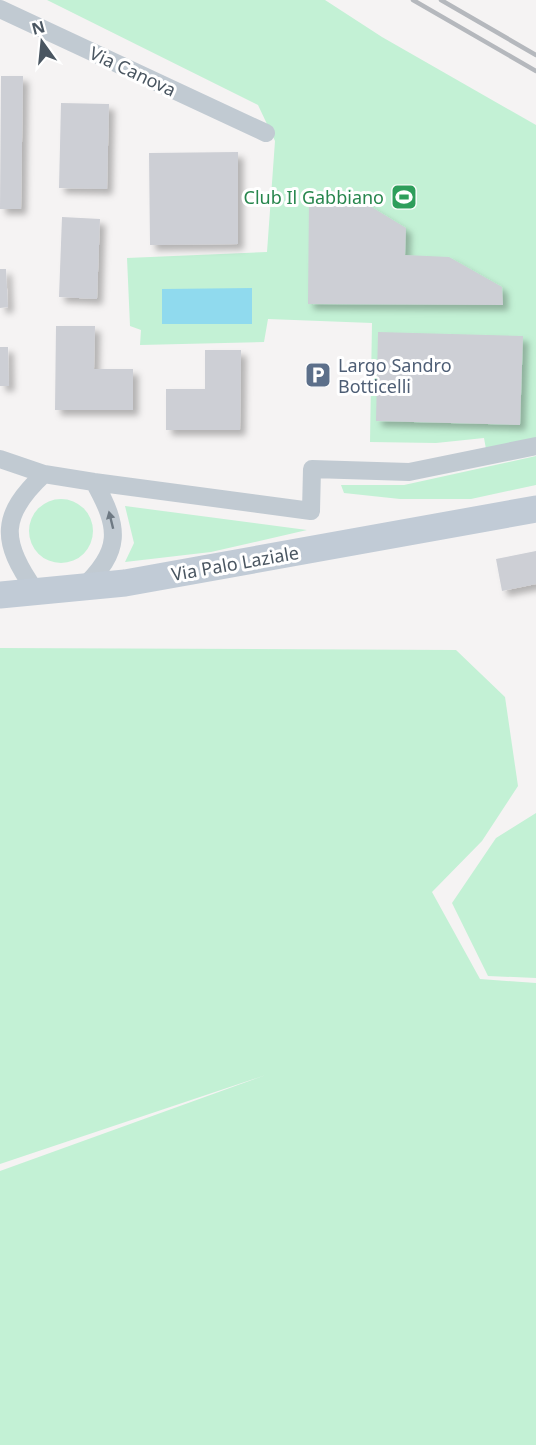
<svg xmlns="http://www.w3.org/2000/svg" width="536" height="1445" font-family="'Noto Sans',sans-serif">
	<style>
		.green { fill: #c3f1d5 }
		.water { fill: #90daee }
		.building { fill: #cdcfd5; filter: url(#shadow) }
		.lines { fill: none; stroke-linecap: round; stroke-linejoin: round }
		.street { stroke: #c1cad2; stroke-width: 18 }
		.secondary { stroke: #c1cbd6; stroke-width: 27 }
		.rail { stroke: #b5b8bd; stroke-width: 4.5 }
		.oneway { fill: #6e7983 }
		.labels { text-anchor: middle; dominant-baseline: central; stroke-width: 6; stroke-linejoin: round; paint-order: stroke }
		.street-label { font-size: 18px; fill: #4a5661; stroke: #fff }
		.leisure-label { font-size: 18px; fill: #27864d; stroke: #fff; text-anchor: end }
		.service-label { font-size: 18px; fill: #4e5e75; stroke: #fff; text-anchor: start }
	</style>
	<defs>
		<filter id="shadow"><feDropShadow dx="5.5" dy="5.5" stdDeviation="3" flood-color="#0004"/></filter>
	</defs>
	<rect width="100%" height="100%" fill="#f5f3f3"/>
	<path class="green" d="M47 0H325L382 37 536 125V438L486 449 484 438 436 443 370 442 372 323 268 319 264 342 140 345 141 330 130 326 127 258 267 252 275 141 258 105Z
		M536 456V485L471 499H400L344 493 341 485H404Z
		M29 531a32 32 0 1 1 64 0a32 32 0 1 1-64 0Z
		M125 506 307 530 211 552 125 562 134 543Z
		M0 648 456 650 505 697 518 786 482 841 432 892 480 979 536 983V1445H0V1171L266 1075 0 1164Z
		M536 813V978L488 976 452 903 496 838Z"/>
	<path class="water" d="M252 288V324H162V289Z"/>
	<path class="building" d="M1 76H23L21 209H0Z
		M61 103 109 104 107 189 59 188Z
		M238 152V244L150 245 149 153Z
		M309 197H355L406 228 405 255 449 257 502 287 503 305 308 304Z
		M62 217 100 219 97 299 59 297Z
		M0 269H6L8 307 0 308Z
		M56 326H95L94 369H133V410H55Z
		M378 332 523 336 520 425 376 421Z
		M0 347H8L9 386H0Z
		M205 350H241L240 430H166V389H205Z
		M536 551V584L502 591 496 559Z"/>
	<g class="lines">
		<path class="street" d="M0 9 266 133
			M0 459 44 474 94 482 311 511 312 469 409 472 536 446
			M82 588C122 551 120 528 94 482
			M35 590C0 541 0 515 44 474"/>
		<path class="secondary" d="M0 595 125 583 536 509"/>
		<path class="rail" d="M413 0 536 71
			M441 0 536 55"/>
	</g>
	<defs><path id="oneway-solid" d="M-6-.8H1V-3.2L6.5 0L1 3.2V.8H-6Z" transform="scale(1.5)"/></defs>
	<use class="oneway" href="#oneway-solid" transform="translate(111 520) rotate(-104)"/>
	<defs>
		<g id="stadium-square" transform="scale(1.35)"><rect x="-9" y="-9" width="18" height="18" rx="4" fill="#2e9e5b" stroke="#fff"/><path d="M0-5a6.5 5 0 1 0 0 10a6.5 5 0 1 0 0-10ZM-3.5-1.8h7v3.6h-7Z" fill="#fff"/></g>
		<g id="parking-square" transform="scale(1.35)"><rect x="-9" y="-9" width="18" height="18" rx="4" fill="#5c6f8a" stroke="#fff"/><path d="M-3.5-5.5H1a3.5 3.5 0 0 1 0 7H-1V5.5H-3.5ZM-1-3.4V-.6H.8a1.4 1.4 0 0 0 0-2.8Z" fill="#fff"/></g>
	</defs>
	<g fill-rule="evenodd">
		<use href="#stadium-square" x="404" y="197"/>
		<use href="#parking-square" x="318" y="375"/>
	</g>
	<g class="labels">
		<g class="street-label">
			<text transform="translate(133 71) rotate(25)">Via Canova</text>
			<text transform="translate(235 563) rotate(-10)">Via Palo Laziale</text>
		</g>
		<g class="leisure-label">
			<text x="384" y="197">Club Il Gabbiano</text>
		</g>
		<g class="service-label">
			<text x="338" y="365">Largo Sandro<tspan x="338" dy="21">Botticelli</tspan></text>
		</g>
	</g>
	<g transform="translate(42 42) rotate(345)" stroke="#ffffff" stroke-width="4.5" paint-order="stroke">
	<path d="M0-4.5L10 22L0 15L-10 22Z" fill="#4a5661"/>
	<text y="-9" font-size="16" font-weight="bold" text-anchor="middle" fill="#4a5661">N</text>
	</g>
</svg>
